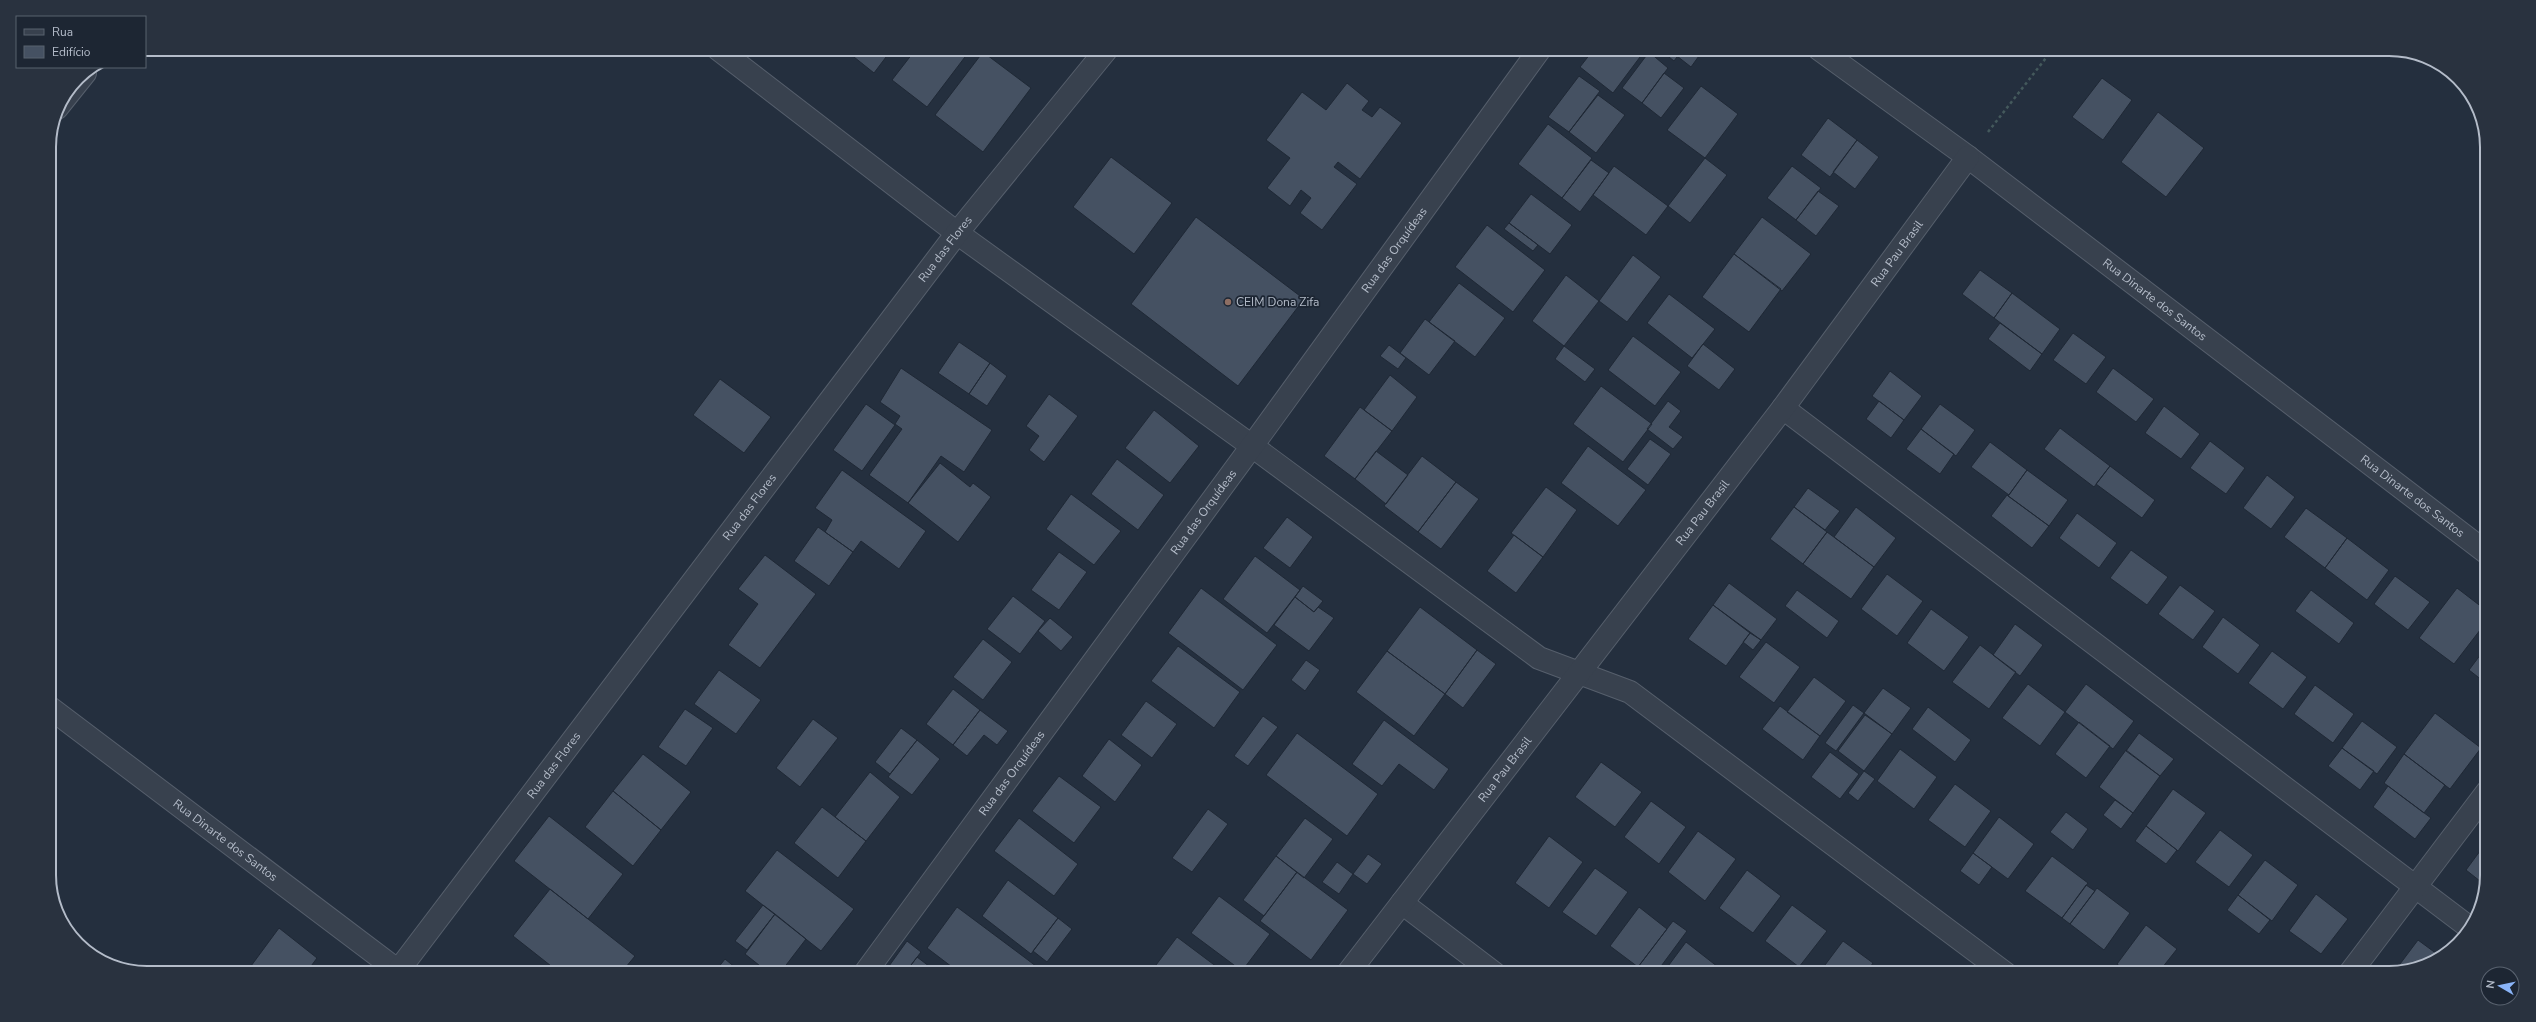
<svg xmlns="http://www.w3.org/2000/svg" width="2536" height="1022" font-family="'Nunito Sans',sans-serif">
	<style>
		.building { fill: #455162; stroke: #1f2835 }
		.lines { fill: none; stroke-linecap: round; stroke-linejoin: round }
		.street-casing { stroke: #565f6c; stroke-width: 24 }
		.path { stroke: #44595c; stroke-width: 2.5; stroke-dasharray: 3 3; stroke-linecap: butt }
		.street { stroke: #38414e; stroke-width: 22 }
		.education-dot { fill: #8d6e63; stroke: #1d2633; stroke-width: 1.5 }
		.labels { text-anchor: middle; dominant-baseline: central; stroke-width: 3.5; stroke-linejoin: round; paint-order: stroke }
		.street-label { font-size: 12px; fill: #b4bcc9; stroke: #1d2633 }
		.poi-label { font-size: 12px; fill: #b4bcc9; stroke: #1d2633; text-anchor: start }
		.rim { fill: none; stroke: #b4bcc9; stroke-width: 2 }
	</style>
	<rect width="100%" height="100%" fill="#242f3e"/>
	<path class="building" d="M844 49H892L874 73Z
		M916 49H971L927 107 892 80Z
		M1594 49H1646L1613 93 1580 67Z
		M1659 49H1683L1674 61Z
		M1683 49H1704L1691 67 1677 56Z
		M983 52 1031 88 983 152 935 115Z
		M1649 52 1668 68 1642 103 1622 88Z
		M1664 73 1684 88 1661 118 1642 103Z
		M1579 76 1600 91 1569 132 1548 117Z
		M2102 78 2132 100 2103 140 2072 117Z
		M1347 83 1369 101 1362 110 1372 117 1380 107 1402 123 1360 179 1338 162 1334 167 1357 184 1322 230 1300 213 1311 198 1301 190 1290 206 1267 188 1290 158 1266 140 1302 92 1326 110Z
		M1701 86 1738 114 1705 158 1667 130Z
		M1598 95 1625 115 1596 153 1569 132Z
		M2158 112 2204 148 2166 197 2121 162Z
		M1828 118 1857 140 1830 177 1801 155Z
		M1548 124 1592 158 1562 198 1518 164Z
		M1857 140 1879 157 1855 189 1833 172Z
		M1111 157 1172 203 1134 254 1073 207Z
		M1705 158 1727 175 1690 223 1668 206Z
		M1591 160 1609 173 1580 212 1562 198Z
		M1614 166 1668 206 1646 235 1593 195Z
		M1792 166 1821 188 1796 220 1767 198Z
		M1818 191 1839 206 1816 236 1796 220Z
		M1531 194 1572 225 1550 254 1509 223Z
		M1196 217 1304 299 1238 386 1131 304Z
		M1762 217 1811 254 1782 291 1734 254Z
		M1509 223 1538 245 1533 251 1504 229Z
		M1487 225 1545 270 1513 312 1455 267Z
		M1734 254 1781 289 1749 332 1702 297Z
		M1633 255 1661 277 1627 322 1599 301Z
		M1980 270 2012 293 1994 318 1962 294Z
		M1566 275 1599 301 1564 346 1532 321Z
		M1459 283 1505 318 1475 357 1429 322Z
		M2012 293 2060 329 2042 354 1994 318Z
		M1669 294 1715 329 1692 358 1647 323Z
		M1425 319 1455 341 1429 375 1400 353Z
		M2000 323 2042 354 2030 371 1988 339Z
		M2073 333 2106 357 2086 384 2053 360Z
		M1633 336 1681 372 1655 406 1608 370Z
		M959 342 990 363 969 394 938 373Z
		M1703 344 1735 369 1719 390 1687 366Z
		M1389 345 1406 358 1398 369 1380 356Z
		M1564 346 1595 369 1585 382 1555 359Z
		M990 363 1007 376 987 406 969 394Z
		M901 368 992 430 964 472 941 456 908 503 869 475 902 429 895 424 900 416 880 402Z
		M2113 368 2154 399 2136 422 2096 392Z
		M1890 371 1922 396 1904 420 1872 396Z
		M1390 375 1417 397 1392 431 1364 410Z
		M720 379 771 417 744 453 693 415Z
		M1601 386 1652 424 1623 462 1573 424Z
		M1049 394 1078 416 1044 462 1029 450 1039 436 1026 426Z
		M1668 401 1681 411 1669 427 1683 437 1673 449 1647 429Z
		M1879 401 1904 420 1891 438 1866 419Z
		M866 404 895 425 862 471 833 450Z
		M1940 404 1975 430 1956 456 1921 429Z
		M2164 406 2200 434 2181 459 2145 433Z
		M1360 407 1392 431 1355 479 1324 456Z
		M1154 410 1199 446 1170 483 1125 448Z
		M2060 428 2110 466 2094 487 2044 449Z
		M1921 429 1954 454 1940 474 1906 449Z
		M1650 439 1671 454 1648 485 1627 469Z
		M2210 441 2245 468 2226 494 2190 468Z
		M1990 442 2027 470 2009 495 1971 467Z
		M1588 446 1646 490 1618 526 1561 483Z
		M1376 451 1408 475 1386 504 1355 479Z
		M1422 456 1456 482 1418 532 1384 506Z
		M1117 459 1164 495 1138 530 1091 494Z
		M940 463 970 487 973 483 991 497 958 542 908 503Z
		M2110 466 2155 500 2142 518 2096 484Z
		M842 470 926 531 899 569 861 541 853 552 825 532 832 520 815 508Z
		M2027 470 2068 500 2049 526 2008 496Z
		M2267 475 2295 497 2271 529 2243 508Z
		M1456 482 1479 499 1441 549 1418 532Z
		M1546 487 1577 510 1543 557 1511 533Z
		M1808 488 1840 511 1825 530 1794 507Z
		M1071 494 1121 531 1094 565 1046 529Z
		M2007 495 2049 526 2032 548 1991 516Z
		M1794 507 1827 532 1803 564 1770 539Z
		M1856 507 1896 538 1874 567 1834 537Z
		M2306 508 2347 538 2325 568 2284 537Z
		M2077 513 2117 543 2099 568 2059 538Z
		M1287 517 1313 537 1290 568 1263 548Z
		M818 527 853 552 829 586 794 561Z
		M1827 532 1874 567 1851 599 1803 564Z
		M1514 535 1543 557 1516 593 1487 571Z
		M2347 538 2389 570 2367 600 2325 568Z
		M2131 550 2168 577 2147 605 2110 578Z
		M1059 552 1087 572 1059 610 1031 590Z
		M765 555 816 594 760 668 728 645 758 604 738 589Z
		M1255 556 1300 590 1267 633 1223 599Z
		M1887 574 1923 601 1897 636 1861 609Z
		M2395 576 2430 602 2408 630 2374 604Z
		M1729 583 1777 619 1761 640 1713 605Z
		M2180 585 2215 611 2193 640 2158 614Z
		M1303 586 1323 601 1314 612 1295 597Z
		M1201 588 1277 645 1243 690 1168 633Z
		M2457 588 2487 611V621L2454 664 2419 638Z
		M1797 590 1839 621 1827 638 1785 606Z
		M2311 590 2354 623 2339 644 2295 611Z
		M1013 596 1045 621 1020 654 987 629Z
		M1295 597 1314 612 1318 607 1334 618 1309 651 1274 625Z
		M1713 605 1750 633 1726 666 1688 639Z
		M1420 607 1477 650 1445 694 1387 651Z
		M1931 609 1969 637 1944 671 1907 643Z
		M2223 617 2260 645 2238 674 2202 647Z
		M1050 618 1073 637 1061 651 1038 631Z
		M2015 624 2043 645 2020 676 1993 655Z
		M1750 633 1761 640 1753 650 1743 642Z
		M983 639 1012 662 983 700 953 677Z
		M1766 642 1800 667 1774 703 1739 677Z
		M1980 645 2016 672 1989 709 1952 682Z
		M1178 646 1240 692 1214 728 1151 681Z
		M2487 646V684L2469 670Z
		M1477 650 1496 664 1463 708 1445 694Z
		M1387 651 1445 694 1414 736 1356 692Z
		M2272 651 2307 677 2283 709 2248 683Z
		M1306 660 1320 670 1305 691 1291 680Z
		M719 670 761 700 736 734 694 704Z
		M1814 677 1846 701 1820 736 1787 712Z
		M2028 684 2065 712 2040 746 2002 718Z
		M2086 684 2134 721 2113 749 2065 712Z
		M2315 685 2354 714 2333 743 2294 714Z
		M1883 688 1911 708 1892 734 1864 713Z
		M953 689 980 710 953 745 926 724Z
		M1146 701 1177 724 1152 758 1121 735Z
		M1853 705 1864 713 1836 751 1825 743Z
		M1780 706 1820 736 1803 760 1762 729Z
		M1928 707 1971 740 1955 762 1912 729Z
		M685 709 713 728 686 766 658 747Z
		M980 710 1008 731 997 745 984 735 967 756 953 745Z
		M2435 713 2481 748 2450 789 2404 754Z
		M1865 715 1892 734 1864 771 1838 751Z
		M1263 716 1278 727 1248 766 1234 756Z
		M813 719 838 738 800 787 776 768Z
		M1384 720 1449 769 1434 790 1399 764 1382 786 1352 764Z
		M2362 721 2397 747 2377 774 2342 748Z
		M2079 722 2110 746 2086 778 2055 754Z
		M901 728 917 740 890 774 875 762Z
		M1297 733 1378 794 1347 836 1266 775Z
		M2139 733 2174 759 2160 776 2126 751Z
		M1109 739 1142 765 1115 802 1082 776Z
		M917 740 940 759 912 795 888 777Z
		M2342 748 2374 771 2360 790 2328 766Z
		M1900 749 1937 777 1914 809 1877 781Z
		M2126 750 2160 776 2133 813 2099 787Z
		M1830 752 1859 774 1840 799 1811 777Z
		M643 754 691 792 661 830 613 791Z
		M2404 754 2445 785 2424 813 2384 783Z
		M1601 762 1642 792 1615 827 1575 797Z
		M1864 771 1875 779 1858 801 1848 793Z
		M870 772 900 797 866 841 835 817Z
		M1059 776 1101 807 1074 843 1032 811Z
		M1955 784 1991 811 1965 847 1928 820Z
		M2388 786 2431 818 2415 839 2373 807Z
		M2173 789 2206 813 2178 851 2146 826Z
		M613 791 661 830 633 866 585 827Z
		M2115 800 2133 813 2121 829 2103 815Z
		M1651 801 1686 827 1659 864 1624 837Z
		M822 807 866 841 838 878 794 843Z
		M1208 809 1228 824 1192 872 1172 858Z
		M2066 812 2088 829 2073 850 2050 832Z
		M49 813 56 819 49 828Z
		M549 816 623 874 588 919 514 861Z
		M1999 817 2034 844 2008 879 1973 853Z
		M1019 818 1078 864 1054 896 994 851Z
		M1305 818 1333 839 1304 878 1276 856Z
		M2146 826 2177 850 2166 864 2135 841Z
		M2220 830 2253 855 2229 887 2195 862Z
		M1698 831 1736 859 1705 901 1668 872Z
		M1549 836 1583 862 1549 908 1515 883Z
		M2487 842V857L2480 851Z
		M777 850 854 909 821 951 745 891Z
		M2480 851 2487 857 2485 885 2466 870Z
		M1973 853 1992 867 1979 885 1960 871Z
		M1368 854 1382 864 1367 884 1353 874Z
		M1276 856 1297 872 1264 916 1243 900Z
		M2052 856 2088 883 2062 918 2025 891Z
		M2265 860 2298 885 2272 921 2238 895Z
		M1337 862 1353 874 1339 894 1322 882Z
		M1595 868 1628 892 1596 936 1562 912Z
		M1747 870 1781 896 1753 933 1719 908Z
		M1297 872 1348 910 1311 960 1260 921Z
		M1008 880 1058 918 1031 954 982 916Z
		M2086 885 2095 891 2070 924 2062 918Z
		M2097 888 2130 913 2104 950 2070 924Z
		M550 889 635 956 621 973H560L513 936Z
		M2316 894 2348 919 2321 954 2289 931Z
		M2238 895 2270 920 2259 934 2227 910Z
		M1219 896 1270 934 1242 971 1191 933Z
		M763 905 775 914 747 950 735 941Z
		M1792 905 1827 931 1799 967 1765 941Z
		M957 907 1024 957 1045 973H960L927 948Z
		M1639 907 1667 929 1638 967 1610 946Z
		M775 914 806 939 780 973H769L745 954Z
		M1058 918 1072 929 1047 962 1033 951Z
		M1673 921 1687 931 1656 973H1646L1638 967Z
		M2146 925 2177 949 2158 973H2128L2117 964Z
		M279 928 317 958 306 973H261L251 966Z
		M1177 937 1225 973H1150Z
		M2418 940 2441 957 2394 972Z
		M907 941 921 952 905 973H884Z
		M1843 941 1873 963 1866 973H1819Z
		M1686 942 1718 967 1713 973H1663Z
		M917 957 938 973H905Z
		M725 959 742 973H714Z
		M252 966 261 973H247Z"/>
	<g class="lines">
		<g class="street-casing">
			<g id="street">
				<path d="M718 49 957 233 1252 446 1539 658 1630 692 2005 973"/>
				<path id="s1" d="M1819 49 1968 157 2487 553"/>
				<path d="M57 108 85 73"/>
				<path d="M1783 408 2470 928"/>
				<path id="s2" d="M49 707 401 973"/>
				<path d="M1402 903 1494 973"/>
				<path id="s3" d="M398 971 957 233 1107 49"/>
				<path id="s4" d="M865 973 1252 446 1540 49"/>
				<path id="s5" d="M1348 973 1783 408 1968 157"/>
				<path d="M2350 973 2487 792"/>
			</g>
		</g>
		<path class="path" d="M1988 132 2053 49"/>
		<use href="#street" class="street"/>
	</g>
	<circle class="education-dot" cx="1228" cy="302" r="4"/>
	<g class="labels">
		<g class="street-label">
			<text stroke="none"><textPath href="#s3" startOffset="906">Rua das Flores</textPath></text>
			<text stroke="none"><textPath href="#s4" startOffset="896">Rua das Orquídeas</textPath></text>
			<text stroke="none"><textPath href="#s5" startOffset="905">Rua Pau Brasil</textPath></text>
			<text stroke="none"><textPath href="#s1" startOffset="419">Rua Dinarte dos Santos</textPath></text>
			<text stroke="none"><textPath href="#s1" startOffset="743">Rua Dinarte dos Santos</textPath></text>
			<text stroke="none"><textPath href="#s3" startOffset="582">Rua das Flores</textPath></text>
			<text stroke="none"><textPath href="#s4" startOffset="572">Rua das Orquídeas</textPath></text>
			<text stroke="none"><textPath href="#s5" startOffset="581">Rua Pau Brasil</textPath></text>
			<text stroke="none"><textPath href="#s3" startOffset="258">Rua das Flores</textPath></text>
			<text stroke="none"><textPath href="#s5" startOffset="257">Rua Pau Brasil</textPath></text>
			<text stroke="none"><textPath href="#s4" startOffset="248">Rua das Orquídeas</textPath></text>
			<text stroke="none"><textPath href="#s2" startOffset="221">Rua Dinarte dos Santos</textPath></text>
		</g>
		<g class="poi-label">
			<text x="1236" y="302">CEIM Dona Zifa</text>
		</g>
	</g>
	<path d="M0 0H2536V1022H0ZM147 56H2389A91 91 0 0 1 2480 147V875A91 91 0 0 1 2389 966H147A91 91 0 0 1 56 875V147A91 91 0 0 1 147 56Z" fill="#29323f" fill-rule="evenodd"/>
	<path class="rim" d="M147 56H2389A91 91 0 0 1 2480 147V875A91 91 0 0 1 2389 966H147A91 91 0 0 1 56 875V147A91 91 0 0 1 147 56Z"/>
	<rect x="16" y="16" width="130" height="52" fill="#1d2633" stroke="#59626f"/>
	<rect x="24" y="29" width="20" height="6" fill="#38414e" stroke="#59626f"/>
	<text x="52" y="36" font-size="12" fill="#b4bcc9">Rua</text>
	<rect x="24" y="46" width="20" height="12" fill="#455162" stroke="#59626f"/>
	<text x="52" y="56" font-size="12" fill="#b4bcc9">Edifício</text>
	<g transform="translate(2500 986) rotate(279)"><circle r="19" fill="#1d2633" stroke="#59626f"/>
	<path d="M0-3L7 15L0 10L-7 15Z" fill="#8ab4f8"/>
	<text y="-6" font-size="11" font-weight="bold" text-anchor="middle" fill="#b4bcc9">N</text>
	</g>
</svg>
